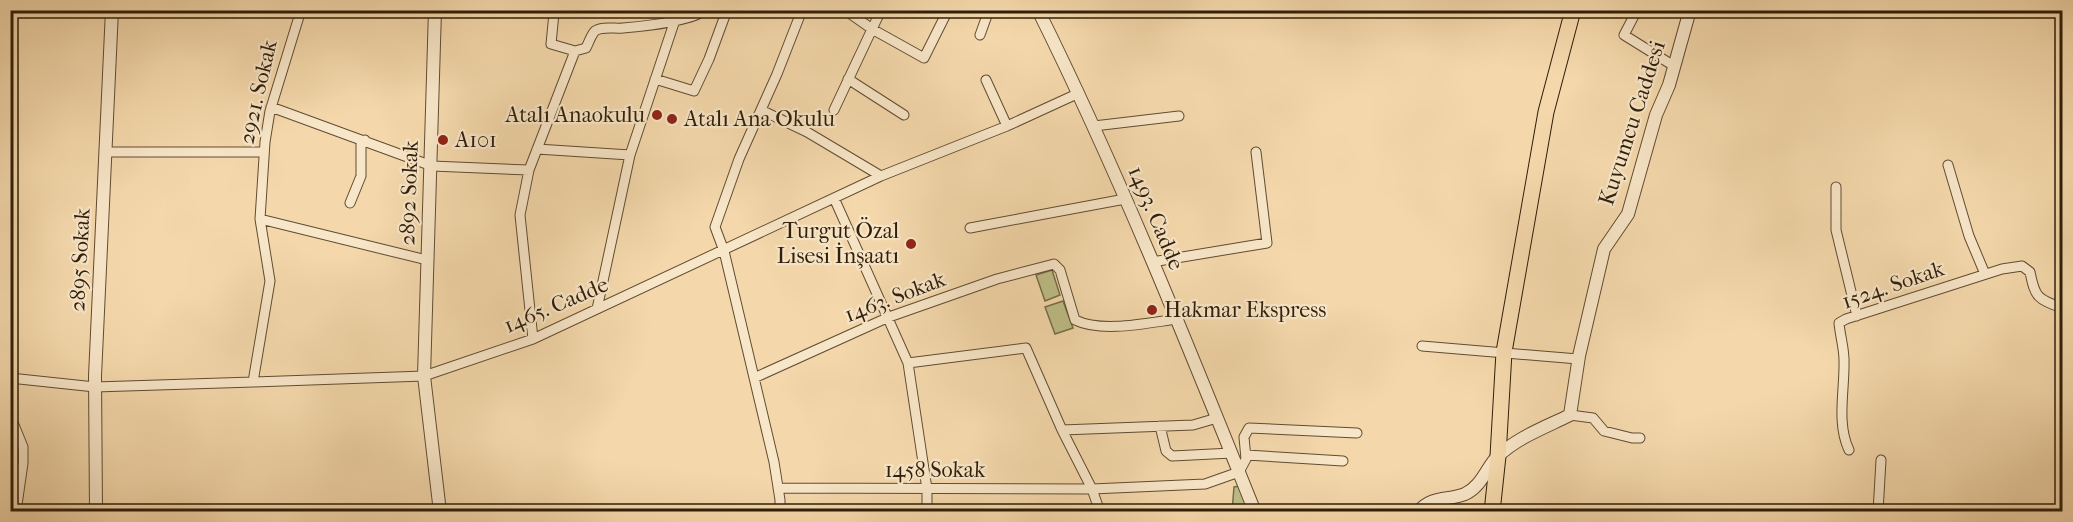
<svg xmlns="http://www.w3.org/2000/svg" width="2073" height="522" font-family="'IM FELL French Canon',serif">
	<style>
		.green { fill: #bebe87; stroke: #766e48; stroke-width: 1.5 }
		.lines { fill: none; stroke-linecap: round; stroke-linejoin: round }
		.minor-casing { stroke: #604c32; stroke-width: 11 }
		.tertiary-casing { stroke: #604c32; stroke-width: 14 }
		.trunk-casing { stroke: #2f1e0a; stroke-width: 17 }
		.minor { stroke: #f8e6c8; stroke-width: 9 }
		.tertiary { stroke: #f8e6c8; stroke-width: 12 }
		.trunk { stroke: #f4d8ab; stroke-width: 15 }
		.poi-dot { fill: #8f2418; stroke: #f8e6c8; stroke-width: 2 }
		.labels { text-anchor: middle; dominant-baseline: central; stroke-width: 4.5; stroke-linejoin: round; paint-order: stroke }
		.street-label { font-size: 22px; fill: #2f1e0a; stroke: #f8e6c8 }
		.poi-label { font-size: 22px; fill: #2f1e0a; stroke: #f8e6c8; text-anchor: start }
	</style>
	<rect width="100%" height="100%" fill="#f4d8ab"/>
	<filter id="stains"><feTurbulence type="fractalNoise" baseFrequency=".00333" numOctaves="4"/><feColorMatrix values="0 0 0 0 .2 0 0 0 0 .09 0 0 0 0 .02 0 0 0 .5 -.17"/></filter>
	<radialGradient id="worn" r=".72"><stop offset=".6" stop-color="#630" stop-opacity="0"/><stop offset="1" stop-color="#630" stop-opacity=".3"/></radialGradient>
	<path class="green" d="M1052 270 1060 295 1045 301 1036 275Z
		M1063 301 1073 328 1055 334 1045 307Z
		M1240 486 1250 511 1232 512 1234 487Z"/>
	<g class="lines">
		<g class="minor-casing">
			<path id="minor" d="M301 10 270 111 265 142 260 219 270 281 253 382 424 376 533 339 881 176 1007 126
				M542 10 554 13 551 44 575 51 586 48C589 42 591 35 595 31 602 26 615 29 623 28 646 26 688 22 706 10
				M845 10 872 29 924 58 948 10
				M1637 10 1624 35 1674 66
				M1689 13 1717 10
				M980 35 989 10
				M655 79 694 91 709 59 727 10
				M848 79 904 115
				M986 80 1007 126 1079 93
				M271 107 432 166 529 170
				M761 110 807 132 881 176
				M834 110 881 10
				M1094 126 1179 116
				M537 149 630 155
				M107 152H264
				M1948 165 1969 236 1985 274
				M1836 187V230L1857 316
				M834 198 908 363 927 489V512
				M350 203 361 176V141L365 140
				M260 219 427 260
				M970 228 1125 199
				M1152 262 1267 243 1256 152
				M597 309 630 155 675 20
				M533 339 520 215 529 170 575 51
				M1422 346 1578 359
				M908 363 1026 348 1062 430 1092 489 1100 512
				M10 378 95 387 253 382
				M754 378 889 317 997 279 1054 264 1060 270 1075 320C1102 333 1147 323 1177 319
				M10 415 23 447V463L16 512
				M1570 415 1593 418 1604 431 1632 438H1640
				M1160 426 1166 451 1172 456 1232 453
				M1062 430 1193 425 1217 418
				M1849 450C1836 423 1845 389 1844 360 1844 348 1840 335 1839 323L1846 319 2002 269 2022 266 2030 272C2035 298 2038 299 2062 308
				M1246 455 1343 461
				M778 488 1092 489 1205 484 1239 472 1246 459 1244 437 1249 428 1357 433
				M780 512V500L774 462 724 251 715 227 739 159 777 74 802 10
				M1878 512 1881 460"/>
		</g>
		<g class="tertiary-casing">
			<path id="tertiary" d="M435 10 424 376 440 512
				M1038 10C1119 173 1187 343 1255 512
				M96 512 95 376 112 10
				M1418 512C1432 495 1448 501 1465 494 1482 486 1486 468 1498 456 1518 437 1546 427 1570 415L1579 356 1604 249 1628 214 1656 115 1669 85 1690 10"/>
		</g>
		<g class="trunk-casing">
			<path id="trunk" d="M1492 512 1498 456 1504 352 1546 112 1573 10"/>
		</g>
		<use href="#minor" class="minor"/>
		<use href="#tertiary" class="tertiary"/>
		<use href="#trunk" class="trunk"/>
	</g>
	<g class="poi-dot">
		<circle cx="657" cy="115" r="6"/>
		<circle cx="672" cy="119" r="6"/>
		<circle cx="443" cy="140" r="6"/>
		<circle cx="911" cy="244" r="6"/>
		<circle cx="1152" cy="310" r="6"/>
	</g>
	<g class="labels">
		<g class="street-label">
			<text transform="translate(258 92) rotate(-77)">2921. Sokak</text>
			<text transform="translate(1632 123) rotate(-72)">Kuyumcu Caddesi</text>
			<text transform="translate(409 193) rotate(-88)">2892 Sokak</text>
			<text transform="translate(1156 218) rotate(67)">1493. Cadde</text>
			<text transform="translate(80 260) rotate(-87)">2895 Sokak</text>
			<text transform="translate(1893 285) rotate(-19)">1524. Sokak</text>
			<text transform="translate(895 297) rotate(-21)">1463. Sokak</text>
			<text transform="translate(556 305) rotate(-23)">1465. Cadde</text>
			<text x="935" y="470">1458 Sokak</text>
		</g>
		<g class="poi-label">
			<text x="645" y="115" text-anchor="end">Atalı Anaokulu</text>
			<text x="684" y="119">Atalı Ana Okulu</text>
			<text x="455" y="140">A101</text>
			<text x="899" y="231" text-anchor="end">Turgut Özal<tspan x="899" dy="25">Lisesi İnşaatı</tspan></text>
			<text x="1164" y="310">Hakmar Ekspress</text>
		</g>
	</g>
	<rect width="2073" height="522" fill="none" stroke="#f4d8ab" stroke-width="36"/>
	<rect x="12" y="12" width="2049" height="498" fill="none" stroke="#2f1e0a" stroke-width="3"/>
	<rect x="18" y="18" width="2037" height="486" fill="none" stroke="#2f1e0a" stroke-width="1.5"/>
	<rect width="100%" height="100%" filter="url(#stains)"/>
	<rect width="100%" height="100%" fill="url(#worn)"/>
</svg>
